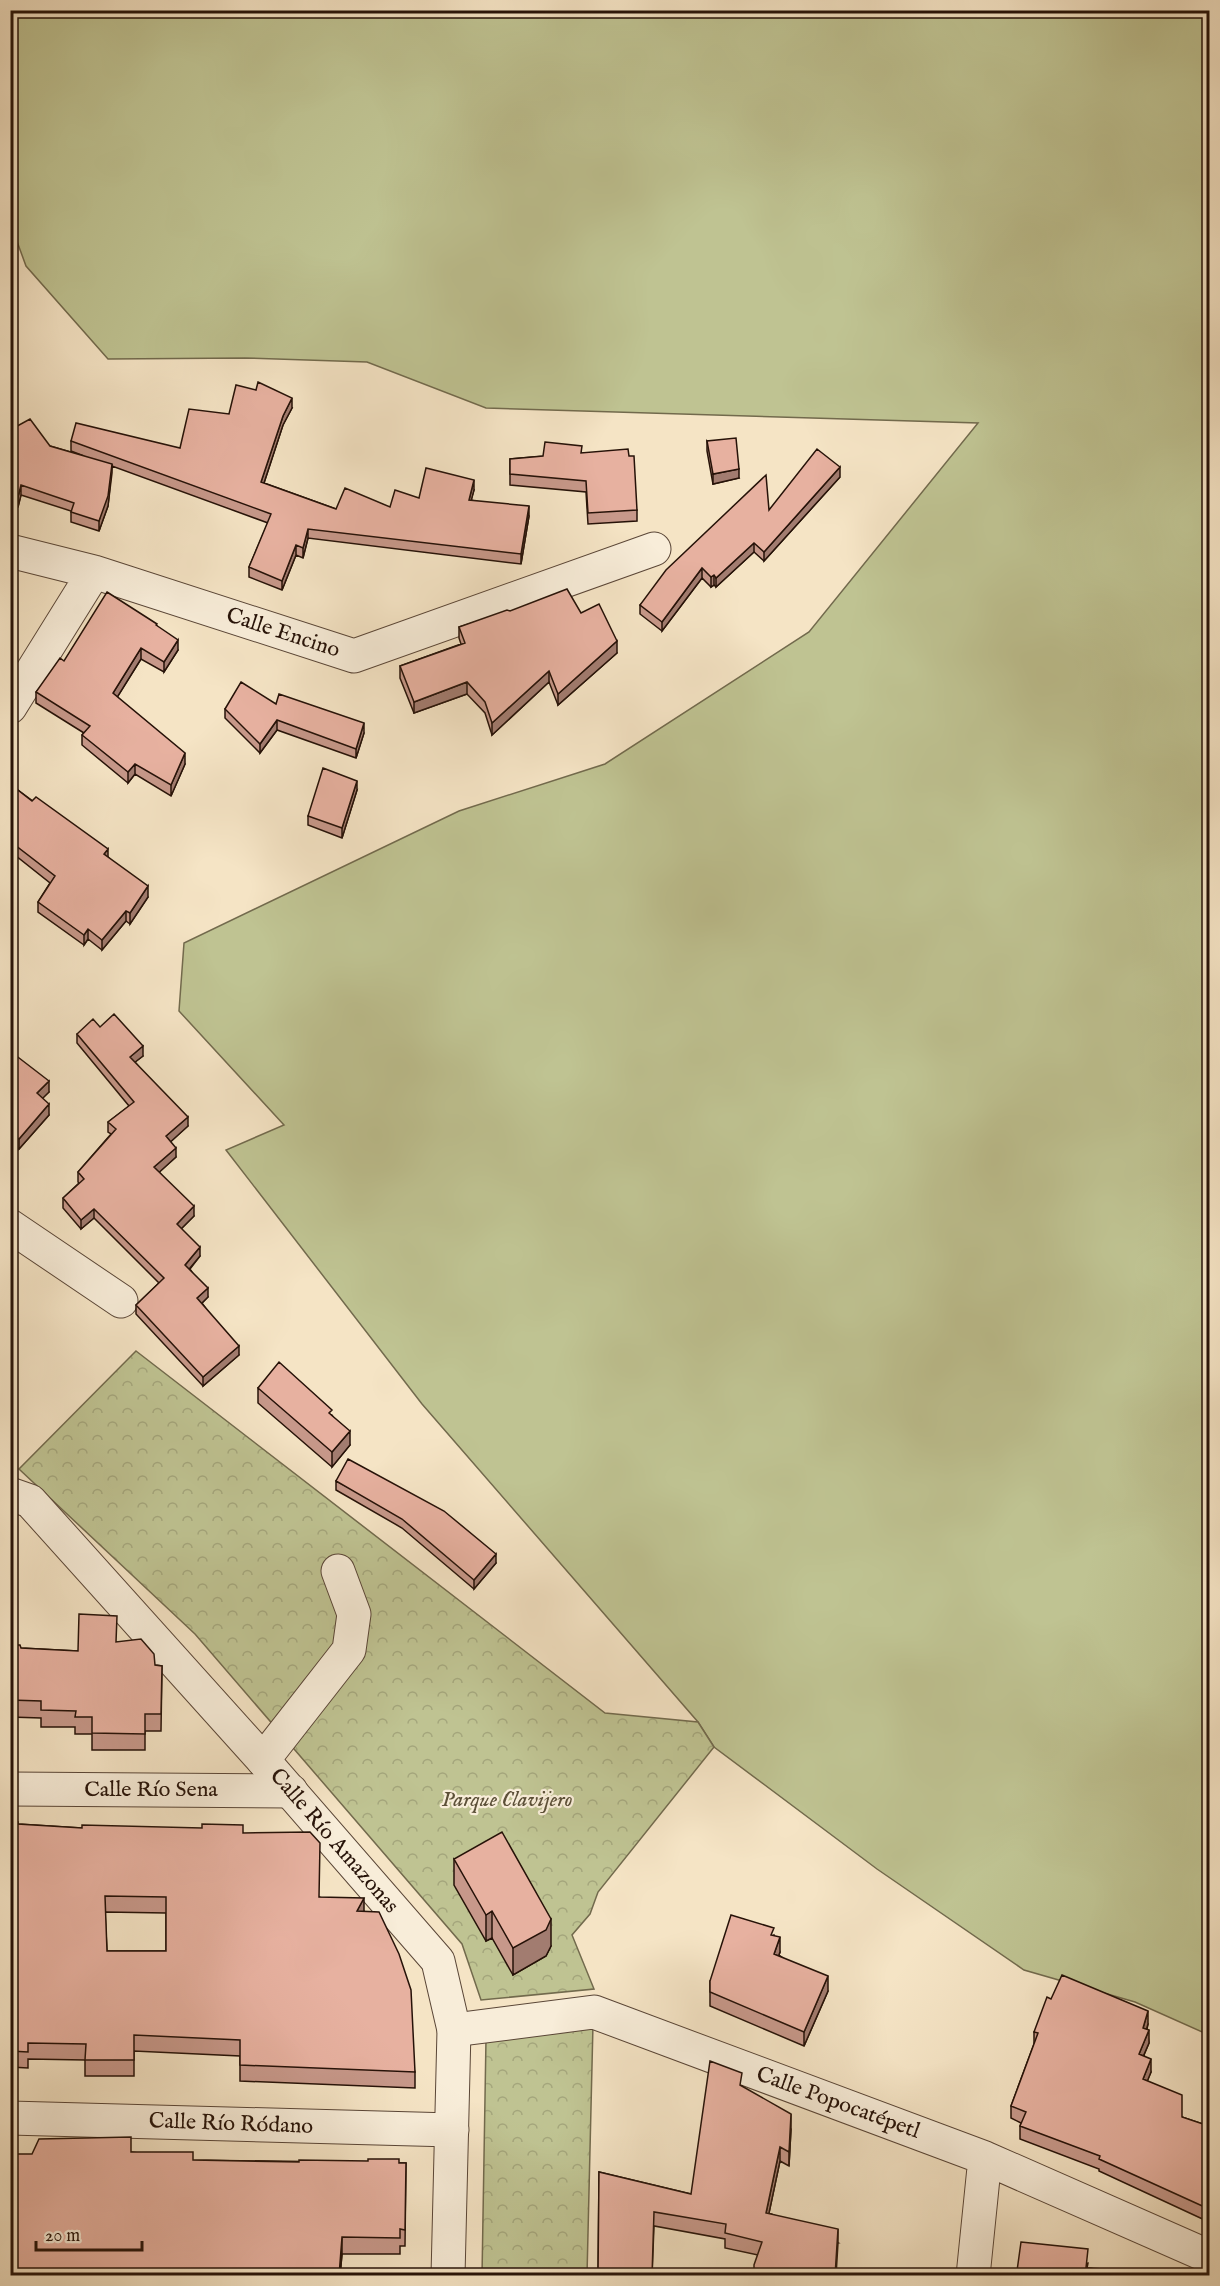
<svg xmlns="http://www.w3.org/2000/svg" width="1220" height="2286" font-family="'IM FELL English',serif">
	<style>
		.green { fill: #bfc392; stroke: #726a4d; stroke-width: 1.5 }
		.forest { fill: url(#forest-crowns); stroke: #726a4d; stroke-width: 1.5 }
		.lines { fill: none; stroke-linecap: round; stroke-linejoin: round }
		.minor-casing { stroke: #5a4637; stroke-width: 35 }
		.tertiary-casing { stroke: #5a4637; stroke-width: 35 }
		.minor { stroke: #f8edd9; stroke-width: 33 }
		.tertiary { stroke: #f8edd9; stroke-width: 33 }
		.wall { fill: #c7988a; stroke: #261208; stroke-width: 1.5; fill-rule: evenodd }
		.shaded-wall { fill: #a27c70; stroke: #261208; stroke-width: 1.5 }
		.building { fill: #e7b1a0; stroke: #261208; stroke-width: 1.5; fill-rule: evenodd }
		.labels { text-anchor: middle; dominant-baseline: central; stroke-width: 4.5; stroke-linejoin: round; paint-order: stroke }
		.street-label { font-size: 22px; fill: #261208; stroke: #f8edd9 }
		.park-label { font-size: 22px; font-style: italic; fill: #5c5038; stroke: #f8edd9 }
	</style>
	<defs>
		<pattern id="forest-crowns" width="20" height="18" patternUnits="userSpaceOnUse" patternTransform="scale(1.5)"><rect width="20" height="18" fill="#bfc392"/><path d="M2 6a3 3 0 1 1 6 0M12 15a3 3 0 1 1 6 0" fill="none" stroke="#a4a67c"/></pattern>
	</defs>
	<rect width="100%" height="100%" fill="#f5e4c5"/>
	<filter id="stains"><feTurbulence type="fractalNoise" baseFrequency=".00333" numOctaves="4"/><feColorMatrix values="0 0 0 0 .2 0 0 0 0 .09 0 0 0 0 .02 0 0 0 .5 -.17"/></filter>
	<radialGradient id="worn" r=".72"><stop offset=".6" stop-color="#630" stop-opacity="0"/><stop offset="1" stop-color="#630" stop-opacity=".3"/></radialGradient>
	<path class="green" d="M11 11H1209V2035L1135 2002 1024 1970 877 1869 714 1747 698 1722 422 1404 226 1150 284 1125 179 1011 184 943 459 811 605 764 809 632 978 423 486 408 367 362 245 358 108 359 26 266 11 225Z"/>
	<path class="forest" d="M136 1351 605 1713 698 1722 714 1747 598 1892 590 1914 572 1935 594 1989 481 2000 462 1944 195 1634 19 1469Z
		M593 2024 587 2275 482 2276 486 2039Z"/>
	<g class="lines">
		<g class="minor-casing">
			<path id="minor" d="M10 551 94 572 354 656 654 549
				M10 707 94 572
				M10 1226 121 1301
				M263 1760 349 1650 354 1614 338 1571
				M10 1789 291 1791
				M454 2030 594 2012 985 2158 1210 2257
				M10 2118 452 2130
				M973 2276 985 2158"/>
		</g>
		<g class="tertiary-casing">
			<path id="tertiary" d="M10 1494 30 1501 263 1760 438 1961 454 2030 448 2276"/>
		</g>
		<use href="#minor" class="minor"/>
		<use href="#tertiary" class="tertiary"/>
	</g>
	<path class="wall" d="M292 408 283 425 264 483 336 509 390 507 419 498 474 490 471 500 529 516 521 564 308 538 303 558 296 555 282 590 249 577V567L268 523 112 466 108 506 99 531 71 522V511L21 495 18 507H10V430L50 446 84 456 71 451V441L180 448 229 414Z
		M707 441 739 478 713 484 707 451Z
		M582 453 637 510V521L588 524 586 492 510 485V459Z
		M840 477 764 561 754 552 716 587 714 585 711 587 702 578 662 631 640 614V605L769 510Z
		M510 611 581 613 617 653 558 705 549 682 492 735 485 713 467 694 414 713 400 678V666L461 644 459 638V627Z
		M157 626 178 650 164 672 141 659 117 697 185 764 171 796 135 774 128 783 82 745V735L84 733 36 703V692L64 661Z
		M276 704 364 733 356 758 277 730 260 753 225 718V709Z
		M10 784 108 857 148 897 130 924 126 921 102 950 88 939 84 945 38 912V902L50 883 11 852 10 853Z
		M357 790 342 838 308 825V816Z
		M100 1027 143 1056 135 1062 188 1126 170 1142 176 1157 159 1172 194 1216 181 1229 200 1256 190 1269 208 1297 202 1303 239 1355 203 1386 136 1314V1305L159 1283 94 1218 81 1229 63 1208V1198L79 1183 78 1182V1172L111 1134 108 1132V1122L129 1106 77 1043V1034Z
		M10 1051 49 1092 42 1098 49 1115 19 1149 17 1148 14 1152 10 1149Z
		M258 1388 332 1415 350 1445 332 1467 258 1403Z
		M336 1481 496 1563 474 1589 402 1528 336 1490Z
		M10 1525H17V1587H10Z
		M116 1642 155 1665 162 1666 161 1731H145V1750H92V1734H75V1727H41V1718L10 1717V1645L21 1648 78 1651Z
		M10 1822 18 1824 82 1828 243 1833 319 1897 364 1911 415 2072V2088L240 2081V2056L134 2051V2076H85V2060L28 2059V2068L10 2067ZM105 1912 166 1913V1951H107Z
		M454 1859 551 1946 546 1956 513 1975 492 1938 486 1941 454 1885Z
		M774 1935 780 1952 779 1955 828 1991 804 2046 710 2006V1981Z
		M1148 2024 1147 2029 1149 2043 1144 2055 1151 2072 1147 2081 1182 2117 1209 2126V2222L1099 2171V2169L1020 2139V2126L1021 2123 1011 2118V2106L1034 2044V2032Z
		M742 2086 791 2129 789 2166 780 2161 769 2213 838 2243 758 2255 725 2248V2239L654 2226 652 2276H598L599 2172 691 2194Z
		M131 2152 193 2160 406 2163 405 2246H400V2254H342L340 2276H10Z
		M1088 2263 1087 2268 1157 2276H1017V2271Z"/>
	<path class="shaded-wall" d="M292 398V408L283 425 261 492V482L283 416Z
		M112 464V473L108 506 99 531V521Z
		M840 467V477L764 561V552Z
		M739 469V478L713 484V474Z
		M474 480V490L469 509V500Z
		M21 485V495L18 507V497Z
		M529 506V516L521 564V554Z
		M308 529V538L303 558V548Z
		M754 543V552L716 587V578Z
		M296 545V555L282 590V581Z
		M702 568V578L662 631V622Z
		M714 575V585L711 587V577Z
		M178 640V650L164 672V662Z
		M617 641V653L558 705V694Z
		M141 648V659L113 704V693Z
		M549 671V682L492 735V723Z
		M467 682V694L414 713V702Z
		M277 720V730L260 753V744Z
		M364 723V733L356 758V749Z
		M185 753V764L171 796V785Z
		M135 764V774L128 783V772Z
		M357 781V790L342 838V828Z
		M108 849V859L104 854Z
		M148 886V897L130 924V913Z
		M126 911V921L102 950V940Z
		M88 929V939L84 945V935Z
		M143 1046V1056L130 1066V1057Z
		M49 1081V1092L37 1104V1093Z
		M49 1104V1115L19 1149V1139Z
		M188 1117V1126L166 1146V1136Z
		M17 1138V1148L14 1152V1141Z
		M176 1148V1157L154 1177V1167Z
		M194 1206V1216L177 1233V1224Z
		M94 1209V1218L81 1229V1220Z
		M200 1247V1256L185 1274V1265Z
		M208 1288V1297L197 1308V1298Z
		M239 1346V1355L203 1386V1377Z
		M350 1431V1445L332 1467V1452Z
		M496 1554V1563L474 1589V1580Z
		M364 1898V1914L357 1911Z
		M492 1911V1938L486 1941V1915Z
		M551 1919V1946L546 1956 513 1975V1948Z
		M780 1937V1952L774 1968V1954Z
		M828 1976V1991L804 2046V2032Z
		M1148 2011V2024L1143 2041V2028Z
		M1149 2030V2043L1139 2066V2054Z
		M1151 2059V2072L1143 2092V2079Z
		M791 2114V2129L789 2166V2152Z
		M780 2147V2161L766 2227V2213Z
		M1209 2150V2163L1206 2160Z
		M838 2229V2243L836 2276H835Z
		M342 2237V2254L340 2276H339Z"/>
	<path class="building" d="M258 382 292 398 283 416 261 482 336 509 345 488 390 507 395 490 419 498 426 468 474 480 469 500 529 506 521 554 308 529 303 548 296 545 282 581 249 567 271 514 71 441 76 423 180 448 189 409 229 414 236 385 256 390Z
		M30 419 50 446 112 464 108 496 99 521 71 512 74 503 21 485 18 497H10V430Z
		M736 438 739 469 713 474 707 441Z
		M545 442 582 446 581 453 628 449 629 456H634L637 510 588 513 586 481 510 474V459L543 456Z
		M817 449 840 467 764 552 754 543 716 578 714 575 711 577 702 568 662 622 640 605 666 570 766 475 769 510Z
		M567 589 581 613 599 604 617 641 558 694 549 671 492 723 485 702 467 682 414 702 400 666 465 643 459 627 507 610 510 611Z
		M107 592 157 624 156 625 178 640 164 662 141 648 113 693 185 753 171 785 135 764 128 772 82 735 90 726 36 692 60 658 64 661Z
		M241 682 276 704 279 694 364 723 356 749 277 720 260 744 225 709Z
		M323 768 357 781 342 828 308 816Z
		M10 784 32 801 36 797 108 849 104 854 148 886 130 913 126 911 102 940 88 929 84 935 38 902 55 876 11 842H10Z
		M114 1014 143 1046 130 1057 188 1117 166 1136 176 1148 154 1167 194 1206 177 1224 200 1247 185 1265 208 1288 197 1298 239 1346 203 1377 136 1305 164 1278 94 1209 81 1220 63 1198 84 1179 78 1172 116 1129 108 1122 134 1102 77 1034 93 1019 100 1027Z
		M10 1051 49 1081 37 1093 49 1104 19 1139 17 1138 14 1141 10 1138Z
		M279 1362 332 1410 329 1413 350 1431 332 1452 258 1388Z
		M348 1459 444 1511 496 1554 474 1580 402 1519 336 1481Z
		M10 1525H17V1570H10Z
		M79 1614 117 1616 116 1642 141 1639 154 1654 155 1665 162 1666 161 1714H145V1734L92 1733V1717H75L76 1711 41 1710V1701L10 1700V1645H20L21 1648 78 1651Z
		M10 1822H18V1824L82 1828V1825L202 1828V1824L243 1825V1833L310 1832 320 1843 319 1897 364 1898 357 1911 379 1912 399 1954 411 1990 415 2072 240 2065V2040L134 2035V2060H85L86 2044 28 2043V2052L10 2051ZM105 1896 166 1897V1951H107Z
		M502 1832 551 1919 546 1930 513 1948 492 1911 486 1915 454 1859Z
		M731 1915 774 1928 771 1935 780 1937 774 1954 828 1976 804 2032 710 1992V1981Z
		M1062 1975 1148 2011 1143 2028 1149 2030 1139 2054 1151 2059 1143 2079 1182 2095V2117L1209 2126V2150L1206 2160 1209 2162V2209L1099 2159 1100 2156 1020 2126 1026 2112 1011 2106 1038 2033 1034 2032 1047 1997 1051 1999Z
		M710 2061 742 2073 740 2085 791 2114 789 2152 780 2147 766 2213 838 2229 835 2276H754V2265L762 2242 725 2233 726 2224 654 2212 652 2276H598L599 2172 691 2194Z
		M131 2137V2152H193V2160L299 2162V2160L368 2161V2159H399V2163H406L405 2230 400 2229V2238L342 2237 339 2276H10V2154H32L39 2139Z
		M1021 2242 1088 2249 1086 2268 1157 2272V2276H1022L1023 2272 1017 2271Z
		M1203 2267 1209 2270V2276H1202Z"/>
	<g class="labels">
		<g class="street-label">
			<text transform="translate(283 633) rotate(18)">Calle Encino</text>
			<text x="151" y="1790">Calle Río Sena</text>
			<text transform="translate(334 1841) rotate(49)">Calle Río Amazonas</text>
			<text transform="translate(838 2103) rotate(20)">Calle Popocatépetl</text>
			<text transform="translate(231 2124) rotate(2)">Calle Río Ródano</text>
		</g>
		<g class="park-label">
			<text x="507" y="1800">Parque Clavijero</text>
		</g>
	</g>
	<rect width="1220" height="2286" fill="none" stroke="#f5e4c5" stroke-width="36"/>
	<rect x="12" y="12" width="1196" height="2262" fill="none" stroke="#261208" stroke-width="3"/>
	<rect x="18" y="18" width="1184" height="2250" fill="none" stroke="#261208" stroke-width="1.5"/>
	<path d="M36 2241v9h106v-9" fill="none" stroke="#261208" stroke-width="3"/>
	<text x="45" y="2241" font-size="18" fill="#261208" stroke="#f8edd9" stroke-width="4.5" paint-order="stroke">20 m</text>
	<rect width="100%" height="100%" filter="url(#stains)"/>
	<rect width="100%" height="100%" fill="url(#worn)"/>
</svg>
